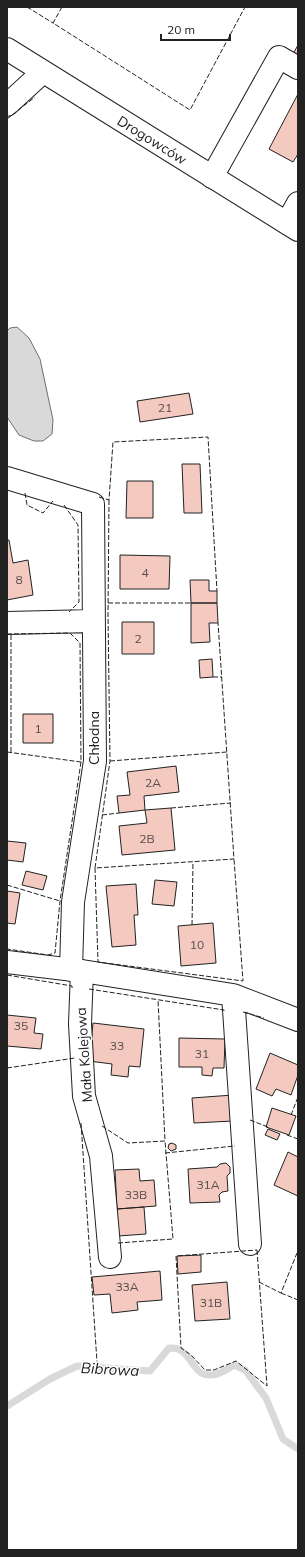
<svg xmlns="http://www.w3.org/2000/svg" width="305" height="1557" font-family="Mulish,sans-serif">
	<style>
		.water { fill: #d9d9d9; stroke: #6f6f6f }
		.lines { fill: none; stroke-linecap: round; stroke-linejoin: round }
		.stream { stroke: #d9d9d9; stroke-width: 7 }
		.building { fill: #f3c9c0; stroke: #222 }
		.minor-casing { stroke: #222; stroke-width: 24 }
		.major-casing { stroke: #222; stroke-width: 24 }
		.minor { stroke: #fff; stroke-width: 22 }
		.major { stroke: #fff; stroke-width: 22 }
		.fence { stroke: #222; stroke-width: 1; stroke-dasharray: 5 2; stroke-linecap: butt }
		.labels { text-anchor: middle; dominant-baseline: central; stroke-width: 3; stroke-linejoin: round; paint-order: stroke }
		.number-label { font-size: 12px; fill: #564c4a }
		.street-label { font-size: 14px; fill: #222; stroke: #fff }
		.water-label { font-size: 15px; font-style: italic; fill: #222; stroke: #fff }
	</style>
	<rect width="100%" height="100%" fill="#fff"/>
	<path class="water" d="M17 327 29 338 40 359 53 420 52 434 43 441H34L19 435 7 417V331L10 328Z"/>
	<g class="lines">
		<path class="stream" d="M7 1406 50 1379 77 1366 150 1371 169 1348C172 1348 176 1348 178 1349 192 1354 194 1377 211 1375 219 1375 228 1369 234 1365L245 1370 266 1398 283 1439 298 1449"/>
	</g>
	<path class="building" d="M298 45V57L293 54Z
		M298 94V154L293 162 269 149Z
		M189 393 193 414 140 422 137 401Z
		M182 464H200L202 513H184Z
		M127 481H153V518H126Z
		M7 540H9L13 563 28 560 33 595 7 600Z
		M120 555 170 556 169 589H120Z
		M190 580H209V591H217V603H191Z
		M191 603H217L218 623H209L210 642 191 643Z
		M122 622H154V654H122Z
		M212 659 213 677 200 678 199 660Z
		M23 714H53V743H23Z
		M176 766 179 792 144 796 145 810 119 813 117 796 130 795 127 772Z
		M171 808 175 850 122 855 119 826 147 823 145 810Z
		M7 841 26 843 23 862 7 860Z
		M26 871 47 876 43 890 22 885Z
		M155 880 177 882 174 906 152 904Z
		M136 884 138 915H134L136 945 112 947 106 886Z
		M7 891 20 893 15 924 7 923Z
		M213 923 216 963 181 966 178 926Z
		M7 1015 36 1018 34 1033 43 1034 41 1049 7 1046Z
		M93 1023 144 1029 140 1067 129 1066 128 1077 111 1075 112 1064 89 1061Z
		M179 1038 225 1039 224 1068H213L212 1076 202 1075V1067H179Z
		M270 1053 298 1065V1075L291 1095 276 1089 272 1096 256 1089Z
		M233 1095V1121L194 1123 192 1098Z
		M272 1108 296 1116 289 1135 266 1127Z
		M268 1129 280 1134 277 1140 265 1135Z
		M172 1143 176 1145V1149L171 1151 168 1148 169 1144Z
		M288 1152 298 1157V1196L274 1185Z
		M226 1163 230 1167V1173L227 1176 228 1191 222 1192 219 1195 220 1202 190 1203 188 1169 217 1167 220 1164Z
		M139 1169 140 1181 154 1180 156 1206 117 1209 115 1170Z
		M144 1207 146 1234 118 1236 117 1209Z
		M201 1255V1272L178 1274 177 1256Z
		M160 1271 162 1300 137 1302 138 1310 112 1313 110 1294 94 1295 92 1277Z
		M227 1282 230 1319 195 1321 192 1285Z"/>
	<g class="lines">
		<g class="minor-casing">
			<path id="minor" d="M7 105 43 72
				M212 177 279 57 298 68
				M287 223 298 203
				M7 478 93 504 95 761 73 902 71 970
				M7 623 93 621
				M7 962 82 971 233 995 298 1020
				M82 971 80 1024 84 1096 101 1156 110 1257
				M233 995 250 1244"/>
		</g>
		<g class="major-casing">
			<path id="major" d="M7 49 298 230"/>
		</g>
		<use href="#minor" class="minor"/>
		<use href="#major" class="major"/>
		<path class="fence" d="M27 7 53 23
			M62 7 53 23 190 110 245 7
			M7 119 35 97
			M25 493 27 505 43 513 53 501
			M99 497 109 500 113 442 208 437 217 591
			M109 500 108 615 110 761 95 868 234 859 218 623
			M64 505 78 525 79 602 69 612
			M108 603H191
			M7 634 70 633 80 643 81 762 60 901 55 953 48 955 7 949
			M213 677H222
			M7 752 81 762
			M11 752V634
			M110 761 227 752
			M171 808 231 803
			M102 815 119 813
			M95 868 98 962 243 981 234 859
			M7 885 60 901
			M192 925 193 862
			M7 975 72 986V988
			M89 989 224 1010V1011
			M243 1012 264 1018
			M7 1068 75 1058
			M291 1115 298 1097
			M250 1120 268 1127
			M81 1123 97 1362
			M102 1126 128 1143 165 1141 158 1000
			M287 1135 298 1139
			M165 1153 235 1146
			M118 1243 173 1239 165 1141
			M257 1250 267 1386 236 1361 214 1370H205L191 1355 181 1348 176 1256Z
			M259 1282 281 1293 297 1253
			M281 1293 298 1300"/>
	</g>
	<g class="labels">
		<g class="number-label">
			<text x="165" y="407">21</text>
			<text x="145" y="572">4</text>
			<text x="19" y="579">8</text>
			<text x="138" y="638">2</text>
			<text x="38" y="728">1</text>
			<text x="153" y="782">2A</text>
			<text x="147" y="838">2B</text>
			<text x="197" y="944">10</text>
			<text x="21" y="1025">35</text>
			<text x="117" y="1045">33</text>
			<text x="202" y="1053">31</text>
			<text x="208" y="1184">31A</text>
			<text x="136" y="1194">33B</text>
			<text x="127" y="1286">33A</text>
			<text x="211" y="1302">31B</text>
		</g>
		<g class="street-label">
			<text transform="translate(152 140) rotate(32)">Drogowców</text>
			<text transform="translate(94 738) rotate(-90)">Chłodna</text>
			<text transform="translate(84 1055) rotate(-94)">Mała Kolejowa</text>
		</g>
		<g class="water-label">
			<text transform="translate(110 1369) rotate(3)">Bibrowa</text>
		</g>
	</g>
	<rect width="305" height="1557" fill="none" stroke="#222222" stroke-width="16"/>
	<path d="M161 34v6h69v-6" fill="none" stroke="#222222" stroke-width="2"/>
	<text x="167" y="34" font-size="12" fill="#222222" stroke="#ffffff" stroke-width="3" paint-order="stroke">20 m</text>
</svg>
